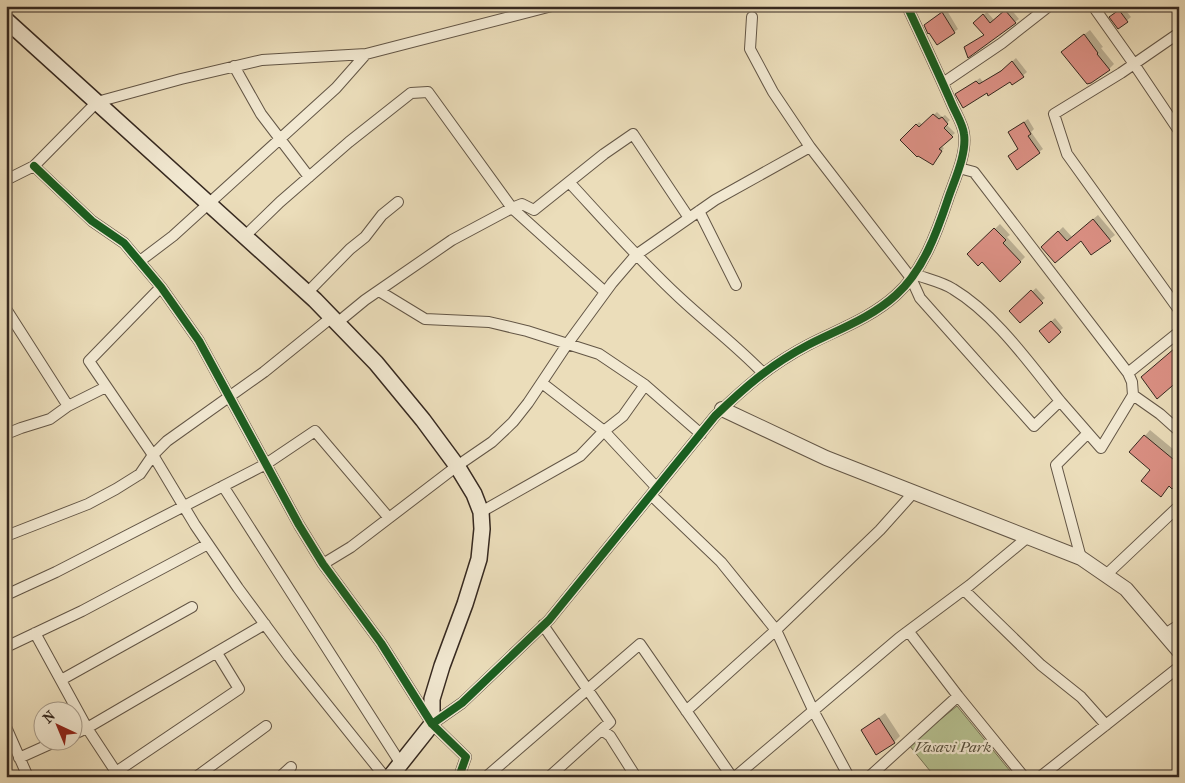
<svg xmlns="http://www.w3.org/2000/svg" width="1185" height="783" font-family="'IM FELL French Canon',serif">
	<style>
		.green { fill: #b6c191; stroke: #767558 }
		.shadow { fill: #0003 }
		.building { fill: #db9084; stroke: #362920 }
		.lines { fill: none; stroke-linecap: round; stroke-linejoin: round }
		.minor-casing { stroke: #635646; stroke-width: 12 }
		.tertiary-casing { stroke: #635646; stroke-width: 16 }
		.secondary-casing { stroke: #362920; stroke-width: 18 }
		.minor { stroke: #f2e9d2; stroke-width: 10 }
		.tertiary { stroke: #f2e9d2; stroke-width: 14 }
		.secondary { stroke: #f2e9d2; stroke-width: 15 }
		.cycleway-casing { stroke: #f2e9d2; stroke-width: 11 }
		.cycleway { stroke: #1b5e20; stroke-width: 8 }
		.labels { text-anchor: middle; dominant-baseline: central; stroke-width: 4.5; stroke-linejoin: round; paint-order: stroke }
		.park-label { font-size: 15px; font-style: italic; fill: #564f3c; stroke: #f2e9d2 }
	</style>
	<rect width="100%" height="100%" fill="#ebddba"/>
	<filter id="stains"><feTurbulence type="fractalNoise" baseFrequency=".004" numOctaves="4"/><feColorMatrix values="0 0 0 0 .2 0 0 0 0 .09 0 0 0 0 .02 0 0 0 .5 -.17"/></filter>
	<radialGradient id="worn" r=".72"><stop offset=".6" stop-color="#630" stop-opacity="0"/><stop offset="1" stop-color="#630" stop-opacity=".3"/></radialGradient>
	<path class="green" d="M957 706 1015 777H935L909 745Z"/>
	<path class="shadow" d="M1009 7 1019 19 969 56 966 47 984 35 978 19 987 12 994 20Z
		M1123 7 1131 17 1118 28 1114 14Z
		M946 9 958 29 954 32 929 22Z
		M1090 30 1103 47 1101 48 1114 64 1109 69 1068 47Z
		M1016 58 1027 72 1013 84 1010 81 987 91 957 94 980 78 983 82 1006 67Z
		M937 112 942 117 945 115 950 120 946 124 955 133 941 146 944 148 933 163 901 140 919 122 923 125Z
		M1028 119 1034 129 1031 132 1043 149 1017 168 1019 148 1009 132Z
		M1098 215 1115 235 1091 254 1081 239 1042 247 1063 227 1072 237Z
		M1000 224 1010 235 1007 237 1025 257 1020 262 982 261 969 254Z
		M1036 288 1045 298 1020 321 1011 311Z
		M1055 318 1063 328 1049 341 1041 331Z
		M1150 430 1179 454V481L1170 485 1166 490 1151 470 1131 452Z
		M885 713 900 736 894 742 862 730Z"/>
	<path class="building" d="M1005 10 1016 23 968 58 964 47 984 35 973 23 983 14 990 23Z
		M1119 10 1128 22 1118 29 1109 17Z
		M942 12 955 33 937 45 929 33 928 34 924 25Z
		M1084 34 1098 53 1097 54 1110 70 1091 83 1087 84 1061 52Z
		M1012 61 1024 77 1012 85 1010 82 988 96 987 93 963 108 955 94 976 81 979 84 1001 71Z
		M933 114 939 119 942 117 948 124 944 128 953 137 939 149 942 151 933 165 918 156 917 157 900 140 916 124 919 127Z
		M1024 122 1031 134 1028 136 1040 153 1017 170 1008 156 1018 149 1008 132Z
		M1093 219 1111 241 1091 255 1081 241 1055 263 1041 247 1058 231 1067 241Z
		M994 228 1006 240 1003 243 1021 262 1000 282 982 262 978 266 967 254Z
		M1031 290 1043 303 1020 323 1009 311Z
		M1051 321 1061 332 1049 343 1039 331Z
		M1175 348 1179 352V380L1157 399 1141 377Z
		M1144 435 1179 464V482L1172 489 1169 486 1161 497 1141 481 1150 470 1129 452Z
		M879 718 895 743 876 755 861 730Z"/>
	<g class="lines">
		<g class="minor-casing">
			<path id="minor" d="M1093 6 1134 64 1179 131
				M752 17 750 49 773 92 810 147 911 278 920 298 1034 426 1060 401 1101 448 1133 395 1132 382 1128 373 1179 332
				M1179 33 1121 73 1054 114 1067 154 1179 310
				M234 66 261 114 309 177
				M943 83 1002 43 1049 6
				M34 166 92 221 124 243 161 287 199 341 299 525 323 564 381 643 432 724 466 757 460 774 461 777
				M959 168 974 172 1128 373
				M6 180 34 166 97 102 181 79 262 60 366 54 552 6
				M569 182 604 154 633 134 689 218
				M699 211 736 285
				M245 236 280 202 349 142 411 93 428 92 512 208 605 292
				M140 261 173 236 336 88 366 54
				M914 274C927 279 942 282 953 289 996 315 1029 363 1060 401
				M161 287 89 361 153 455 195 525 238 588 289 657 385 777
				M379 291 425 319 489 322 527 331 599 354 645 385 701 434
				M307 293 350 249 365 237 382 215 398 202
				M6 309 68 406
				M337 323 365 300 452 240 512 208 522 204 534 210 569 182C605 221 641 262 680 298 708 324 737 346 763 373
				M542 383 604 431 657 488
				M1133 395 1160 414 1179 431
				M6 434 21 428 50 419 68 406 106 387
				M223 486 401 764
				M651 495 721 562 776 630 686 711
				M481 512 580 456 604 431 623 416 645 385
				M6 536 88 504 116 489 140 474 153 455 167 441 264 372 332 317
				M1081 558 1056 465 1088 433
				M323 564 351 547 457 466 492 442 513 422 528 403 568 343 612 283 636 255 715 200 810 147
				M1106 575 1179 506
				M964 590 1041 665 1081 697 1106 725
				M6 595 56 572 266 464 315 431 389 518
				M543 625 610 722 549 777
				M909 632 958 696 1024 777
				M35 633 87 728 116 772 239 689 217 653
				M1165 634 1179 625
				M6 647 82 611 208 544
				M61 680 192 607
				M432 724 462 703 549 620 715 416C745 387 770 365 808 345 837 330 871 318 896 295 923 271 937 232 948 199 954 181 967 154 964 134 963 124 955 112 951 102 937 70 922 38 907 6
				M6 727 28 777
				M602 730 610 736 636 777
				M72 735 87 728 265 624
				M19 758 59 740
				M196 777 266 726
				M280 777 291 767
				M486 777 640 644 732 777
				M735 777 899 638 970 585 1028 537
				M849 777 814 712 776 630 880 530 914 492
				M869 777 958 696
				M1040 777 1179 667
				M1178 777 1179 776"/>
		</g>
		<g class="tertiary-casing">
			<path id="tertiary" d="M722 409 826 458 1081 558 1126 589 1179 651"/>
		</g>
		<g class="secondary-casing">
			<path id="secondary" d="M6 20 315 300 376 363 423 420 457 466 474 494 481 512 482 529 479 559 465 604 442 666 432 699V724L390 777"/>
		</g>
		<use href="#minor" class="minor"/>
		<use href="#tertiary" class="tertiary"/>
		<use href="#secondary" class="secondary"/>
		<g class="cycleway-casing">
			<path id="cycleway" d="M34 166 92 221 124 243 161 287 199 341 299 525 323 564 381 643 432 724 466 757 460 774 461 777
				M432 724 462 703 549 620 715 416C745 387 770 365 808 345 837 330 871 318 896 295 923 271 937 232 948 199 954 181 967 154 964 134 963 124 955 112 951 102 937 70 922 38 907 6"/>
		</g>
		<use href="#cycleway" class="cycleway"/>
	</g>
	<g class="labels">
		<g class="park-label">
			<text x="953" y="747">Vasavi Park</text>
		</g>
	</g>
	<rect width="1185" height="783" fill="none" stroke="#ebddba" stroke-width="25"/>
	<rect x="8" y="8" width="1170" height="768" fill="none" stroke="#362920" stroke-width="2.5"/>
	<rect x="12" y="12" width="1160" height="758" fill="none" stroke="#362920"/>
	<g transform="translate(58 726) rotate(316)"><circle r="24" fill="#f2e9d2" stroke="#a79c8b"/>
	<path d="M0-4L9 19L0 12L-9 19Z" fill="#8f2418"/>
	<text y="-8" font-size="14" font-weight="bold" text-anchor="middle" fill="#362920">N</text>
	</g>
	<rect width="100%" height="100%" filter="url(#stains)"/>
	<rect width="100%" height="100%" fill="url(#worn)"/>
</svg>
